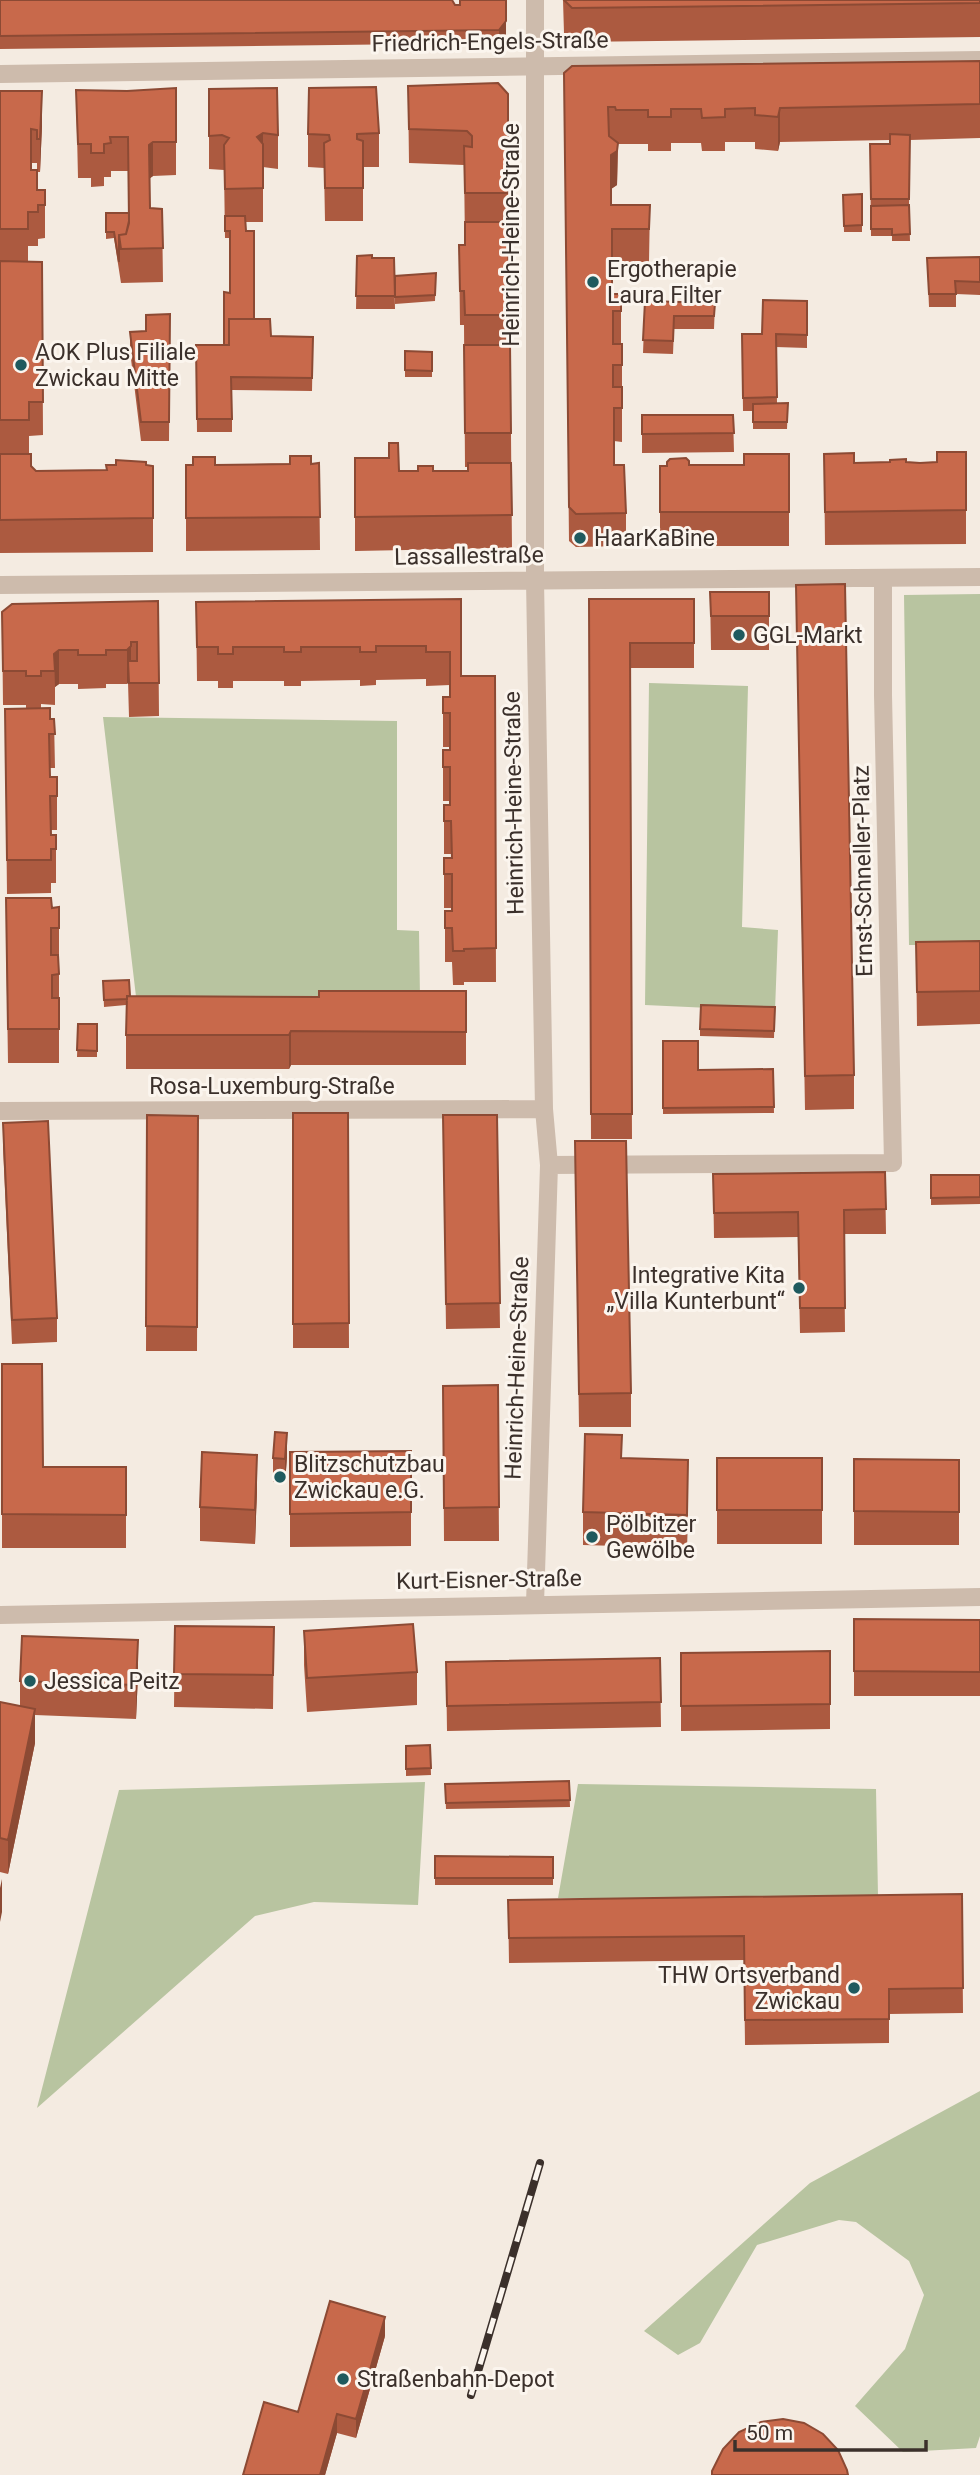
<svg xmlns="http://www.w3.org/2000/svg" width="980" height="2475" font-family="Roboto,sans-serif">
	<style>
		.green { fill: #b8c4a0 }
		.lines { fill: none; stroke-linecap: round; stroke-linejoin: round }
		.minor { stroke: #cdbbac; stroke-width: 18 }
		.rail-casing { stroke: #3b302b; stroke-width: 8 }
		.rail { stroke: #fbf5ee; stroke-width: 5; stroke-dasharray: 16; stroke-linecap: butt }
		.wall { fill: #ac5a40 }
		.shaded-wall { fill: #8c4a34 }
		.building { fill: #c8694b; stroke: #8c4a34; stroke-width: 2 }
		.poi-dot { fill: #1f5a5e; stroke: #fbf5ee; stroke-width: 2.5 }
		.labels { text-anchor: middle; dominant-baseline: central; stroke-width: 6; stroke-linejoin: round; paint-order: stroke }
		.street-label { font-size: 23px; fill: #3b302b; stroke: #fbf5ee }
		.poi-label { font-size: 23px; fill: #3b302b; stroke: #fbf5ee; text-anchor: start }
	</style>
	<rect width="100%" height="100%" fill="#f4ebe1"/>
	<path class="green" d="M980 594V945H909L904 595Z
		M649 683 748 686 742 927 778 930 775 1011 645 1005Z
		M103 717 397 721V930L419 931 420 998 137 1005Z
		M425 1782 418 1905 314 1902 255 1916 37 2108 119 1790Z
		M578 1784 876 1789 878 1896 734 1899 558 1898Z
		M980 2091V2436L976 2448 903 2452 855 2406 905 2349 924 2295 909 2261 856 2222 839 2220 757 2245 700 2343 678 2355 644 2331 810 2183Z"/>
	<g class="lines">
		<path class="minor" d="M535 0V580L544 1109 549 1165 535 1604
			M0 74 980 60
			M0 585 980 577
			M0 1111 544 1109
			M549 1165 893 1163 883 695V578
			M0 1615 980 1597"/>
		<g class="rail-casing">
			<path id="rail" d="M471 2395 540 2163"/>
		</g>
		<use href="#rail" class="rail"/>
	</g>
	<path class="wall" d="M0 0 455 5 506 34 499 43 0 49Z
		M563 0H980V37L572 42 564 33Z
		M980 61V138L910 140 909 207 910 241H892V236H871L870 144H890V140L780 142 778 151 755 149V142H725V151H702L701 143H671V151H648V144H618L617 185 611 189V205H650L649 262H612V294H621V344H622V442L614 441V465L626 513V546L576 547 569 541 564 73Z
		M408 86 508 94 512 548 355 551V458L399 471H468V467H465L464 325H460L459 245H465L464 165 409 163Z
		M176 88V175L153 176 150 178V208L162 209 163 282 121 283 114 238 106 239V213L129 220 128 171H111V177H104V186L91 187V178H78L76 90 127 91Z
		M209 89 278 135V169L263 167V222H245L254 319 271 336 313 337 312 391 232 390V432H197L196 345H224L230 293V238H225L224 170 209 169Z
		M0 91 42 125 40 172H37V163H31V170L37 190H45V238L38 239V246H28V261L42 262 43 435 29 436V453L0 454Z
		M379 133V167H363V221H325L324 168 308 167V134Z
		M862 194V232H844L843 195Z
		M357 256 372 258H394L395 309H356Z
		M980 257V295L956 294V307H929L927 258Z
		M436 273 435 301 395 304V276Z
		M645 301 715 303 714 329H674L673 354 643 353Z
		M807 301V348L776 347 777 403H788L787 429H753V411H743L742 334H762Z
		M170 314 169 441H141L130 351V332L146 331Z
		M405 351 432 352V377H405Z
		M642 415H733L734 452 642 453Z
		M966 452V544L825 545 824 454 854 463 937 462Z
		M0 454 31 466 36 471 106 470 153 466V552L0 553Z
		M789 454V546H660V466L744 465Z
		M319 463 320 550 186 551V465Z
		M796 585 854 1075V1109L805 1110Z
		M710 592H769V650H711Z
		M461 599V676H495L496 982H464V985H453L452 962H445V911H452V908H444V858H451V854H444V805H450V801H443V750H450V747H443V697H450V685L426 686V679L376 680V685L360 686V680L301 681V686H284V681H233V688H218V681H197L196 602Z
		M589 599H694V668H630L632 1139H591Z
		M158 601 159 716 129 717 128 682 127 684H106V688L78 689V684H59L55 687V705L41 704V709L50 719H54L55 768H50V777H57V830H51V835L56 849V883H51V893L7 894 5 709H26V705H3L2 612Z
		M59 907V1063H8L6 932 52 908Z
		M980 941V1024L917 1026 916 942Z
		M103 981 130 996 319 997 466 991V1065H291L289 1069H126V1005L104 1007Z
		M775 1007 774 1038 700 1036V1029Z
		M78 1024H97V1057H77Z
		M663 1041 698 1070 773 1069 774 1113 663 1114Z
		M293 1113H348L349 1348H293Z
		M147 1115 198 1116 197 1351H146Z
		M443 1115H497L500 1328 446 1329Z
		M3 1123 57 1318V1342L12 1344 3 1147Z
		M575 1141 631 1393V1427H579Z
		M885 1172 886 1234H844L845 1332 800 1333 798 1237 714 1238 713 1174Z
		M931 1175H980V1204L931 1205Z
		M2 1364 43 1467H126V1548H2Z
		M498 1385 499 1541H444L443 1386Z
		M411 1451V1546L290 1547V1452Z
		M287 1457 285 1483 273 1482V1458Z
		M622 1458 688 1494 687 1548 583 1545V1512Z
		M717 1458H822V1544H717Z
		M854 1459 959 1460V1545H854Z
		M257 1489 255 1544 200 1541V1507Z
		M854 1619 980 1620V1696H854Z
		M175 1626 274 1627 273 1709 174 1707Z
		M304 1631 417 1672V1705L307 1712 304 1665Z
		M830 1651V1729L681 1731V1653Z
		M660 1658 661 1727 447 1731 446 1662Z
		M138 1674 136 1719 35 1715V1743L8 1874 0 1872V1702L20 1706V1681Z
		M430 1745 431 1775 406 1776V1746Z
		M569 1781 570 1807 446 1809 445 1784Z
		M435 1856 553 1857V1885H435Z
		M962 1894 963 2013 889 2014V2043L745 2045 744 1960 509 1963 508 1900Z
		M385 2336 356 2438 337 2433 325 2475H243L298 2412Z"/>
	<path class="shaded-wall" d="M506 21V34L499 43V30Z
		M42 91V125L40 172V139Z
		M780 108V142L778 151V117Z
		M263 133V167L257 137Z
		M153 142V176L149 179V145Z
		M618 143 617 185 611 189V155Z
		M131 646V680L127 684V650Z
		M59 650V684L55 687 54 654Z
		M291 1031V1065L289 1069V1035Z
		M287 1433V1457L285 1483V1459Z
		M257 1455V1489L255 1544V1510Z
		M688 1460V1494L687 1548V1515Z
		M138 1640V1674L136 1719V1685Z
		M35 1709V1743L8 1874V1840Z
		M2 1879V1912L0 1922V1888Z
		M385 2317V2336L356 2438V2419Z
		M337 2414V2433L325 2475H320Z"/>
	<path class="building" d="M0 0H452L455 5H460V0H506V21L499 30 0 36Z
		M564 0H980V3L572 8Z
		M980 61V104L780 108 778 117 755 115V108L725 109V117L702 118 701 109H671V117H648V110H616L615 107H608L609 136 618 143 617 151 611 155V205H650L649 229H612V294H621V311H613V344H622V365H613V387H622V408H614V465H624L626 513 576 514 569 507 564 73 572 66Z
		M498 83 508 94V193H465L464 146 472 147V136L467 131 409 129 408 86Z
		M376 87 379 133 357 134V139L363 141V188H325L324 143 330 140 329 135 308 134 309 88Z
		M176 88V142H153L149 145 150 208 162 209 163 248 121 249 119 235 126 234 129 221 128 137H110L111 143 104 144V153H91V144H78L76 90 127 91Z
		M277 88 278 135 263 133 257 137 263 144V188L225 189 224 145 229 138 222 135 209 136V89Z
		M0 91H42L40 139H37V130L31 129V170H37V190H45V205H38V212H28V229H0Z
		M890 134 910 135 909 199H871L870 144H890Z
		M862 194V225L844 226 843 195Z
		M909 205 910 234 892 235V229H871V206Z
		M106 213H129V223L126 234 119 235V262L114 232H106Z
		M225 216H245L246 231H254V319H229V345H224V292L230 293V231H225Z
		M465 222H508L509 315H465L464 291H460L459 245H465Z
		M372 255V258H394L395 296H356L357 256Z
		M980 257V282L955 281 956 294H929L927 258Z
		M0 261 42 262 43 402H29V420H0Z
		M436 273 435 295 395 297V276Z
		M763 300 807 301V335L776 334 777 397 743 398 742 334H762Z
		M645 301 715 303 714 316H674L673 341 643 340Z
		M170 314 169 422H141L130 332 146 331V315Z
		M229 319H270L271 336 313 337 312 378 231 377 232 419H197L196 345H229Z
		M464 345H510L511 433H465Z
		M405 351 432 352V371L405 370Z
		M788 403 787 422H753V404Z
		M642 415H733L734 433 642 434Z
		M389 443H398L399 471H418V466H433V471H468V463H511L512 515 355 517V458H389Z
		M937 452H966V510L825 512 824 454 854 453V463L890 462V460L906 459V462L920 463 937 462Z
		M0 454H31V466L36 471 107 470 106 465H116V460L146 462V465L153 466V518L0 520Z
		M744 454H789V512H660V466H667V462L670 459 686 458 689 461V465H744Z
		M290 456H311V464L319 463 320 517 186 518V465H193V457H215V465L290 464Z
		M845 584 854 1075 805 1076 796 585Z
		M710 592H769V616H711Z
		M461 599V676H495L496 948 464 949V951H453L452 928H445V911H452V874H444V858H452L451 821H444V805H450V767H443V750H450V713H443V697H450V652H426V646H376V652H360V647H301V652H284V647H233V654H218V647H197L196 602Z
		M589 599H694V643H630L632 1114H591Z
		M158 601 159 683H129L128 661H137V642H131V646L127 650H106V655H78V650H59L54 654 55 671H41V676H26V671H3L2 612 12 604Z
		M50 708V719H54L55 734H49L50 777H57V796H50L51 835H56V849H51V860H7L5 709Z
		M6 898H51L52 908 59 907V928H51V955H58L59 974 52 975V998H59V1029H8Z
		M980 941V991L917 992 916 942Z
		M129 980 130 996H127V999L104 1000 103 981Z
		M319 991H466V1032L291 1031 289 1035H126L127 996 319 997Z
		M701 1005 775 1007 774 1031 700 1029Z
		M78 1024H97V1051L77 1050Z
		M663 1041H698V1070L773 1069 774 1107 663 1108Z
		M293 1113H348L349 1323 293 1324Z
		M147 1115 198 1116 197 1327 146 1326Z
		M443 1115H497L500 1303 446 1304Z
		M48 1121 57 1318 12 1320 3 1123Z
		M575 1141H626L631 1393 579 1394Z
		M885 1172 886 1209 844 1210 845 1308H800L798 1212 714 1213 713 1174Z
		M931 1175H980V1197L931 1198Z
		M2 1364H42L43 1467H126V1515L2 1514Z
		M498 1385 499 1507 444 1508 443 1386Z
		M275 1432 287 1433 285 1459 273 1458Z
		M585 1434 622 1435 621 1458 688 1460 687 1515 583 1512Z
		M411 1451V1512L290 1514V1452Z
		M202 1452 257 1455 255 1510 200 1507Z
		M717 1458H822V1510H717Z
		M854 1459 959 1460V1512L854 1511Z
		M854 1619 980 1620V1672L854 1671Z
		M413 1624 417 1672 307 1678 304 1631Z
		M175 1626 274 1627 273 1675 174 1674Z
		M22 1636 138 1640 136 1685 20 1681Z
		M830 1651V1704L681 1706V1653Z
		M660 1658 661 1702 447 1706 446 1662Z
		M0 1702 35 1709 8 1840 0 1838Z
		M430 1745 431 1768 406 1769V1746Z
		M569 1781 570 1800 446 1803 445 1784Z
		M435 1856 553 1857V1878H435Z
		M962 1894 963 1988 889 1989V2019L745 2020 744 1936 509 1938 508 1900Z
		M330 2301 385 2317 356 2419 337 2414 320 2475H243L264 2402 298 2412Z
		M783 2419 804 2423 823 2434 838 2450 847 2470 848 2475H712V2471L723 2449 739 2432 761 2422Z"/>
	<g class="poi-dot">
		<circle cx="593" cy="282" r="7"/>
		<circle cx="21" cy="365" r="7"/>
		<circle cx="580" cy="538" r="7"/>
		<circle cx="739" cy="635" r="7"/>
		<circle cx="799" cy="1288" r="7"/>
		<circle cx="280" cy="1477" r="7"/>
		<circle cx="592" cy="1537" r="7"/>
		<circle cx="30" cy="1681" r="7"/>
		<circle cx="854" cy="1988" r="7"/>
		<circle cx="343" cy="2379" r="7"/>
	</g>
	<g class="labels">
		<g class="street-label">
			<text transform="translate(490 42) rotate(-1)">Friedrich-Engels-Straße</text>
			<text transform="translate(511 235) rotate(-90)">Heinrich-Heine-Straße</text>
			<text transform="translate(469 556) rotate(-1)">Lassallestraße</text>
			<text transform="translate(514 803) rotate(-91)">Heinrich-Heine-Straße</text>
			<text transform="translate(863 871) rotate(-91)">Ernst-Schneller-Platz</text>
			<text x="272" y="1086">Rosa-Luxemburg-Straße</text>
			<text transform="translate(517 1368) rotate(-88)">Heinrich-Heine-Straße</text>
			<text transform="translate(489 1580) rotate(-1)">Kurt-Eisner-Straße</text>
		</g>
		<g class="poi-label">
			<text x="607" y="269">Ergotherapie<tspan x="607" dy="26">Laura Filter</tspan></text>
			<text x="35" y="352">AOK Plus Filiale<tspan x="35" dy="26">Zwickau Mitte</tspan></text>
			<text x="594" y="538">HaarKaBine</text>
			<text x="753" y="635">GGL-Markt</text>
			<text x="785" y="1275" text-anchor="end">Integrative Kita<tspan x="785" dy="26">„Villa Kunterbunt“</tspan></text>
			<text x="294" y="1464">Blitzschutzbau<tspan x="294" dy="26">Zwickau e.G.</tspan></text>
			<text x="606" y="1524">Pölbitzer<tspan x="606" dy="26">Gewölbe</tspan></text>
			<text x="44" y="1681">Jessica Peitz</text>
			<text x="840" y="1975" text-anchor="end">THW Ortsverband<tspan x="840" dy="26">Zwickau</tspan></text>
			<text x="357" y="2379">Straßenbahn-Depot</text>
		</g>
	</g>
	<path d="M735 2440v10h191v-10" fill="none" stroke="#3b302b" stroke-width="3.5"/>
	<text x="746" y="2440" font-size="21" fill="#3b302b" stroke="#fbf5ee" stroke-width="5" paint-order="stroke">50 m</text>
</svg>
